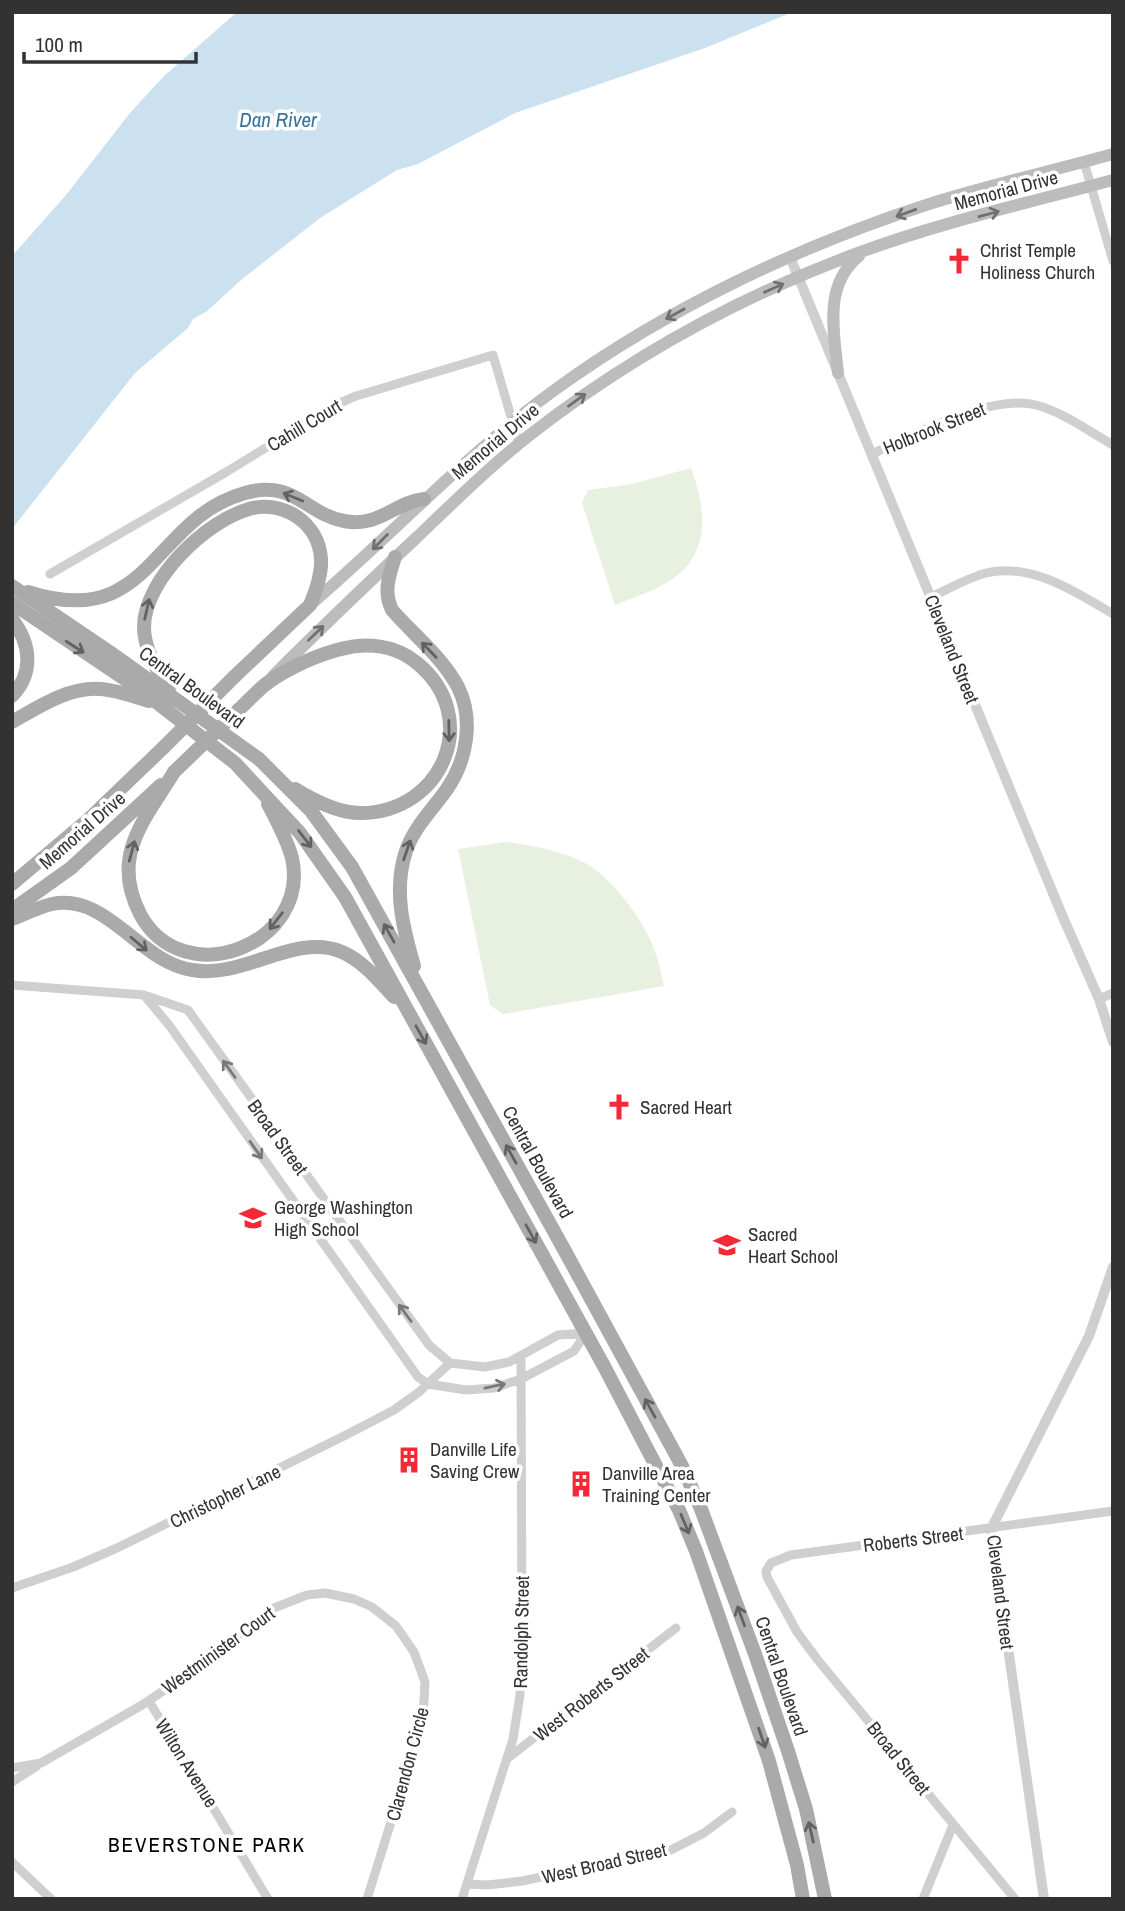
<svg xmlns="http://www.w3.org/2000/svg" width="1125" height="1911" font-family="'Archivo Narrow',sans-serif">
	<style>
		.green { fill: #e8f0e0 }
		.water { fill: #cce1f0 }
		.lines { fill: none; stroke-linecap: round; stroke-linejoin: round }
		.minor { stroke: #cfcfcf; stroke-width: 9 }
		.tertiary { stroke: #cfcfcf; stroke-width: 10 }
		.secondary { stroke: #bcbcbc; stroke-width: 12 }
		.primary { stroke: #aaa; stroke-width: 14 }
		.primary-bridge { stroke: #aaa; stroke-width: 14 }
		.oneway { stroke: #707070 }
		.oneway2 { stroke: #626262 }
		.oneway3 { stroke: #797979 }
		.labels { text-anchor: middle; dominant-baseline: central; stroke-width: 7; stroke-linejoin: round; paint-order: stroke }
		.street-label { font-size: 19px; fill: #323232; stroke: #fff }
		.poi-label { font-size: 19px; fill: #323232; stroke: #fff; text-anchor: start }
		.water-label { font-size: 21px; font-style: italic; fill: #38749d; stroke: #fff }
		.neighbourhood-label { font-size: 21px; letter-spacing: 2px; fill: #000; stroke: #fff }
	</style>
	<rect width="100%" height="100%" fill="#fff"/>
	<path class="green" d="M691 468C705 506 712 550 674 578 657 590 635 597 615 605L582 503 588 490 632 484Z
		M506 842C532 845 556 850 579 860 609 873 644 920 654 949 659 961 661 974 664 986L503 1014 490 1005 458 849Z"/>
	<path class="water" d="M237 12H793L705 48 515 113 418 164 397 170 320 218 241 280 206 312 193 319 188 328 135 373 12 529V256L66 195 130 113 164 76Z"/>
	<g class="lines">
		<path class="minor" d="M1084 162 1113 261
			M872 454C913 435 992 393 1036 405 1063 412 1088 431 1113 445
			M50 574 228 471 335 405 356 396 493 355 519 444
			M931 597C949 589 967 578 986 573 1031 562 1076 592 1113 614
			M12 985 144 995 188 1010 429 1345 450 1363
			M144 995 169 1025 418 1377 428 1384 466 1390 494 1388 521 1379 574 1351 586 1333 558 1335 509 1362 485 1367 450 1363
			M1099 999 1113 993
			M12 1588 73 1567 117 1548 346 1435 394 1410 419 1392 450 1363
			M149 1701 268 1899
			M508 1758 676 1628
			M12 1768 41 1763 142 1705 193 1671 274 1608 307 1595 325 1593 354 1599 372 1607 396 1626 414 1652 425 1682 423 1719 367 1899
			M12 1782 37 1766
			M12 1862 51 1899
			M467 1884 488 1885 522 1881 671 1850 704 1833 732 1812
			M462 1899 513 1739 520 1695 522 1641 521 1357
			M923 1899 953 1825
			M1015 1899 817 1659 797 1632 767 1577 766 1571 771 1563 791 1555 1113 1511"/>
		<path class="tertiary" d="M790 257 1062 915 1099 999 1113 1042
			M1044 1899 991 1529 1089 1336 1113 1267"/>
		<path class="secondary" d="M838 373C834 332 823 285 859 256
			M310 605C393 534 467 453 556 389 666 309 799 246 929 204 989 185 1052 171 1113 154
			M273 676C319 630 366 585 414 540 452 504 490 466 531 434 630 357 741 296 858 253 941 222 1028 203 1113 180"/>
		<path class="primary" d="M395 557C389 576 383 591 392 610 414 635 443 658 458 687 474 719 467 760 447 789 433 809 414 827 406 851 393 890 403 928 414 966
			M12 586 111 653 259 759 311 811 352 867 566 1253 682 1466 701 1509 755 1654 788 1751 806 1809 825 1899
			M28 592C152 632 151 519 245 493 294 479 306 514 344 521 379 528 395 502 424 499
			M12 603 138 688 235 763 300 833 345 897 605 1368 679 1510 696 1551 769 1761 797 1865 803 1899
			M12 619C31 644 34 673 12 696
			M169 691C158 671 144 650 144 627 144 580 206 521 249 509 283 499 319 523 321 559 322 575 316 591 310 605L235 676
			M257 692C274 674 312 657 337 650 365 642 394 644 417 663 483 717 443 813 360 813 339 813 313 800 295 789
			M12 722C38 707 68 687 100 689 116 690 133 696 149 701
			M174 772C158 799 132 830 129 862 127 880 132 898 140 914 183 994 311 945 292 858 287 839 277 821 268 804
			M12 884 89 819 164 747
			M12 910 71 868 161 785
			M12 919C25 914 39 907 52 904 108 893 139 962 192 970 244 979 295 932 342 952 363 961 379 981 394 997"/>
		<path class="primary-bridge" d="M164 747 235 676
			M174 772 257 692"/>
	</g>
	<defs><path id="oneway-shaft" d="M-6 0H5M1.5-3L5.5 0L1.5 3" fill="none" stroke-width="1.6" stroke-linecap="round" stroke-linejoin="round" transform="scale(1.75)"/></defs>
	<g class="oneway">
		<use href="#oneway-shaft" transform="translate(906 213) rotate(160)"/>
		<use href="#oneway-shaft" transform="translate(989 214) rotate(-15)"/>
		<use href="#oneway-shaft" transform="translate(774 288) rotate(-24)"/>
		<use href="#oneway-shaft" transform="translate(675 314) rotate(151)"/>
		<use href="#oneway-shaft" transform="translate(577 400) rotate(-36)"/>
		<use href="#oneway-shaft" transform="translate(380 542) rotate(135)"/>
		<use href="#oneway-shaft" transform="translate(316 633) rotate(-44)"/>
	</g>
	<g class="oneway2">
		<use href="#oneway-shaft" transform="translate(293 497) rotate(-158)"/>
		<use href="#oneway-shaft" transform="translate(147 609) rotate(-77)"/>
		<use href="#oneway-shaft" transform="translate(75 647) rotate(33)"/>
		<use href="#oneway-shaft" transform="translate(429 650) rotate(-134)"/>
		<use href="#oneway-shaft" transform="translate(449 731) rotate(89)"/>
		<use href="#oneway-shaft" transform="translate(305 839) rotate(52)"/>
		<use href="#oneway-shaft" transform="translate(407 850) rotate(-71)"/>
		<use href="#oneway-shaft" transform="translate(132 851) rotate(-75)"/>
		<use href="#oneway-shaft" transform="translate(276 921) rotate(128)"/>
		<use href="#oneway-shaft" transform="translate(389 933) rotate(-119)"/>
		<use href="#oneway-shaft" transform="translate(139 944) rotate(40)"/>
		<use href="#oneway-shaft" transform="translate(421 1035) rotate(61)"/>
		<use href="#oneway-shaft" transform="translate(511 1154) rotate(-119)"/>
		<use href="#oneway-shaft" transform="translate(531 1234) rotate(61)"/>
		<use href="#oneway-shaft" transform="translate(650 1408) rotate(-119)"/>
		<use href="#oneway-shaft" transform="translate(685 1524) rotate(67)"/>
		<use href="#oneway-shaft" transform="translate(741 1616) rotate(-110)"/>
		<use href="#oneway-shaft" transform="translate(762 1738) rotate(71)"/>
		<use href="#oneway-shaft" transform="translate(811 1832) rotate(-103)"/>
	</g>
	<g class="oneway3">
		<use href="#oneway-shaft" transform="translate(229 1069) rotate(-126)"/>
		<use href="#oneway-shaft" transform="translate(256 1150) rotate(55)"/>
		<use href="#oneway-shaft" transform="translate(405 1313) rotate(-126)"/>
		<use href="#oneway-shaft" transform="translate(495 1386) rotate(-12)"/>
	</g>
	<defs>
		<g id="church-bare" transform="scale(2.1)"><path d="M-1.2-6h2.4v3.5h3.3v2.4h-3.3V6h-2.4V-.1h-3.3v-2.4h3.3Z" fill="#f32a36" stroke="#fff" stroke-width="2.5" paint-order="stroke"/></g>
		<g id="school-bare" transform="scale(2.1)"><path d="M0-5L7-2L0 1L-7-2ZM-4 1L0 2.5L4 1V4Q0 6-4 4Z" fill="#f32a36" stroke="#fff" stroke-width="2.5" paint-order="stroke"/></g>
		<g id="building-bare" transform="scale(2.1)"><path d="M-4-6H4V6H1V3H-1V6H-4ZM-2.5-4.3h1.7v1.8h-1.7ZM.8-4.3h1.7v1.8H.8ZM-2.5-1h1.7V.8h-1.7ZM.8-1h1.7V.8H.8Z" fill="#f32a36" stroke="#fff" stroke-width="2.5" paint-order="stroke"/></g>
	</defs>
	<g fill-rule="evenodd">
		<use href="#church-bare" x="959" y="261"/>
		<use href="#church-bare" x="619" y="1107"/>
		<use href="#school-bare" x="253" y="1218"/>
		<use href="#school-bare" x="727" y="1245"/>
		<use href="#building-bare" x="409" y="1460"/>
		<use href="#building-bare" x="581" y="1484"/>
	</g>
	<g class="labels">
		<g class="street-label">
			<text transform="translate(1006 190) rotate(-15)">Memorial Drive</text>
			<text transform="translate(304 425) rotate(-31)">Cahill Court</text>
			<text transform="translate(934 428) rotate(-22)">Holbrook Street</text>
			<text transform="translate(495 441) rotate(-40)">Memorial Drive</text>
			<text transform="translate(952 649) rotate(68)">Cleveland Street</text>
			<text transform="translate(192 687) rotate(36)">Central Boulevard</text>
			<text transform="translate(82 830) rotate(-41)">Memorial Drive</text>
			<text transform="translate(278 1137) rotate(54)">Broad Street</text>
			<text transform="translate(538 1162) rotate(61)">Central Boulevard</text>
			<text transform="translate(225 1496) rotate(-26)">Christopher Lane</text>
			<text transform="translate(913 1539) rotate(-7)">Roberts Street</text>
			<text transform="translate(1001 1592) rotate(83)">Cleveland Street</text>
			<text transform="translate(521 1632) rotate(-89)">Randolph Street</text>
			<text transform="translate(218 1650) rotate(-36)">Westminister Court</text>
			<text transform="translate(782 1676) rotate(71)">Central Boulevard</text>
			<text transform="translate(591 1694) rotate(-38)">West Roberts Street</text>
			<text transform="translate(899 1758) rotate(51)">Broad Street</text>
			<text transform="translate(187 1763) rotate(58)">Wilton Avenue</text>
			<text transform="translate(407 1764) rotate(-75)">Clarendon Circle</text>
			<text transform="translate(604 1863) rotate(-13)">West Broad Street</text>
		</g>
		<g class="poi-label">
			<text x="980" y="250">Christ Temple<tspan x="980" dy="22">Holiness Church</tspan></text>
			<text x="640" y="1107">Sacred Heart</text>
			<text x="274" y="1207">George Washington<tspan x="274" dy="22">High School</tspan></text>
			<text x="748" y="1234">Sacred<tspan x="748" dy="22">Heart School</tspan></text>
			<text x="430" y="1449">Danville Life<tspan x="430" dy="22">Saving Crew</tspan></text>
			<text x="602" y="1473">Danville Area<tspan x="602" dy="22">Training Center</tspan></text>
		</g>
		<g class="water-label">
			<text x="278" y="119">Dan River</text>
		</g>
		<g class="neighbourhood-label">
			<text x="207" y="1844">BEVERSTONE PARK</text>
		</g>
	</g>
	<rect width="1125" height="1911" fill="none" stroke="#323232" stroke-width="28"/>
	<path d="M24 52v10h172v-10" fill="none" stroke="#323232" stroke-width="3.5"/>
	<text x="35" y="52" font-size="21" fill="#323232" stroke="#ffffff" stroke-width="5" paint-order="stroke">100 m</text>
</svg>
